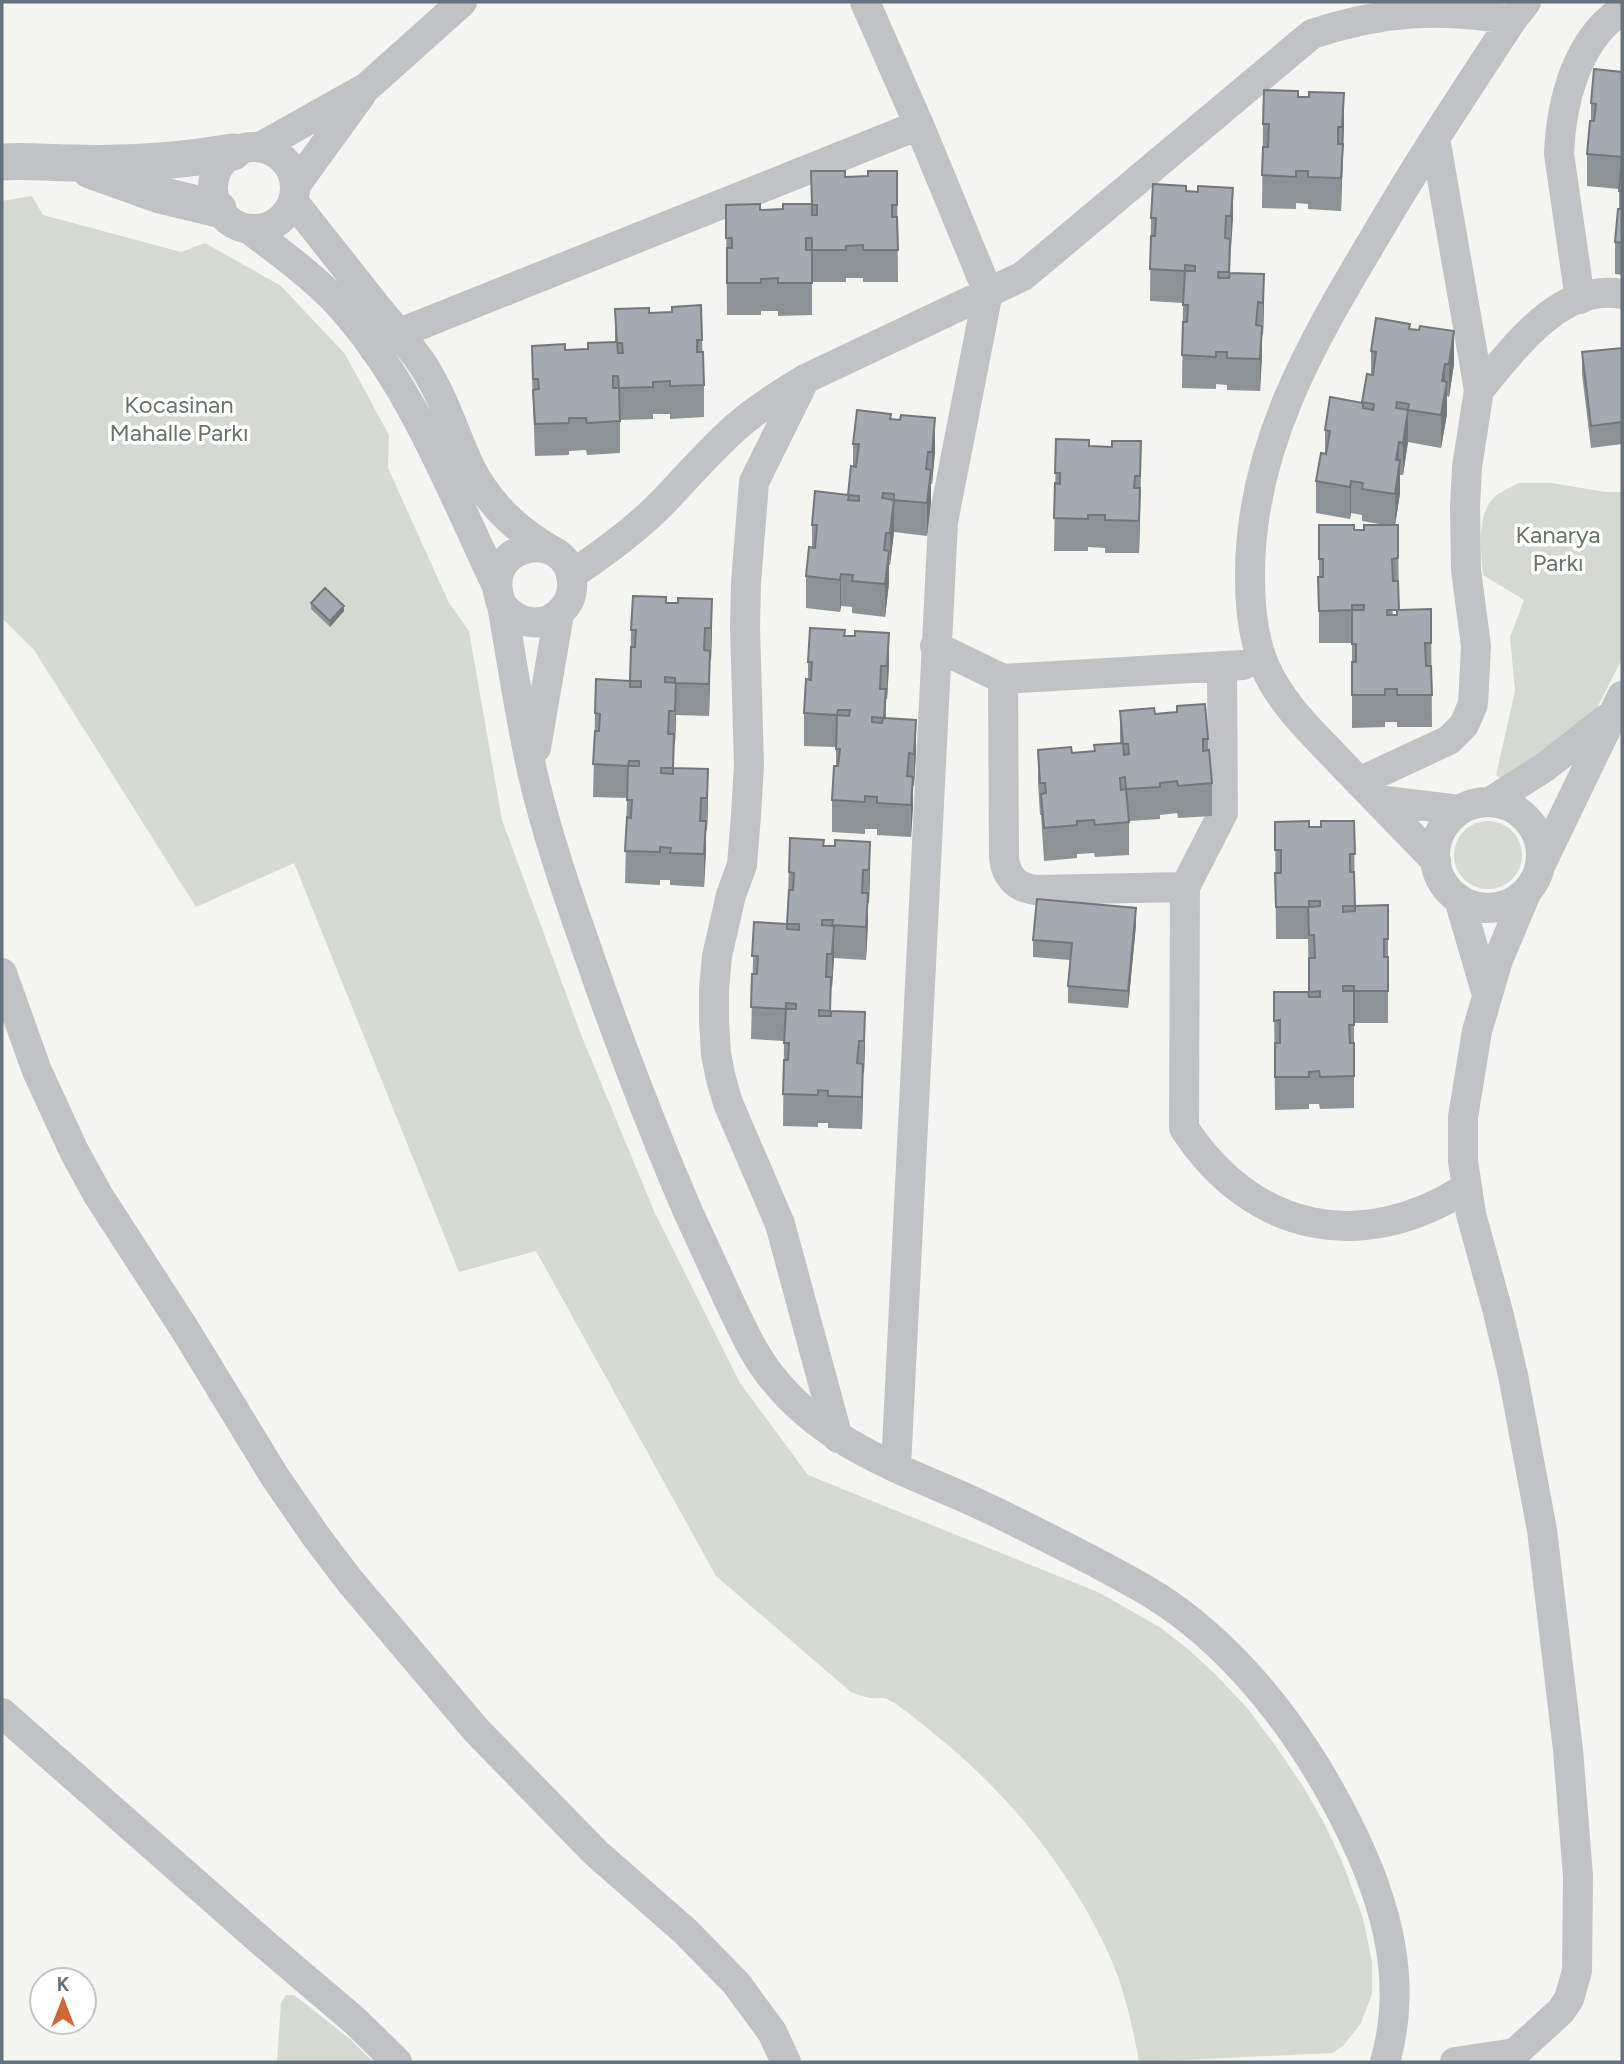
<svg xmlns="http://www.w3.org/2000/svg" width="1624" height="2064" font-family="Figtree,sans-serif">
	<style>
		.green { fill: #d4dad2 }
		.lines { fill: none; stroke-linecap: round; stroke-linejoin: round }
		.minor { stroke: #c0c2c5; stroke-width: 30 }
		.tertiary { stroke: #c0c2c5; stroke-width: 37 }
		.wall { fill: #8d9297; fill-rule: evenodd }
		.shaded-wall { fill: #73777b }
		.building { fill: #a4aab0; stroke: #73777b; stroke-width: 2; fill-rule: evenodd }
		.labels { text-anchor: middle; dominant-baseline: central; stroke-width: 7; stroke-linejoin: round; paint-order: stroke }
		.park-label { font-size: 24px; fill: #667664; stroke: #fff }
	</style>
	<rect width="100%" height="100%" fill="#f4f4f0"/>
	<path class="green" d="M32 196 43 215 181 252 205 243 281 286 345 354 389 435 388 468 449 603 469 631 502 820 582 1037 654 1211 740 1383 808 1475 1100 1593 1161 1628 1189 1650 1215 1674 1248 1709 1277 1748 1304 1788 1324 1823 1341 1859 1363 1918 1372 1962V1994L1361 2023 1344 2045 1333 2053 1139 2062C1133 2027 1125 1992 1111 1959 1074 1875 1013 1799 943 1741 929 1730 902 1706 887 1699 882 1697 876 1699 871 1698 864 1697 858 1695 851 1692L716 1576 536 1251 459 1272 294 863 196 907 34 650 2 618V201Z
		M1519 483H1552L1605 492H1622V659L1581 739 1516 790 1496 775 1515 691 1510 637 1524 600 1483 575C1481 550 1475 511 1498 494 1504 490 1512 487 1519 483Z
		M1454 855a34 34 0 1 1 68 0a34 34 0 1 1-68 0Z
		M286 1995H294L350 2039 373 2062H277L281 2003Z"/>
	<g class="lines">
		<path class="minor" d="M865 2 919 125 988 292 943 522 896 1467
			M213 188a41 41 0 1 1 82 0a41 41 0 1 1-82 0Z
			M260 147 367 87 462 2
			M295 186 361 95
			M293 201C321 236 348 271 376 306 392 326 409 344 423 365 444 397 454 433 470 467 489 504 516 530 551 550
			M249 229C278 251 307 272 332 297 409 377 449 486 496 584
			M1580 299 1559 154C1561 103 1576 40 1622 10
			M374 349 400 333 919 125
			M805 379 754 482 746 583 745 627 749 765 746 815 742 865 731 895 717 956 714 989V1021L716 1054 721 1079 728 1103 780 1224 838 1438
			M1479 390C1514 349 1559 283 1622 294
			M571 575C604 553 636 530 664 501 687 477 709 451 735 428 756 409 780 394 805 379L1023 276 1312 34C1381 11 1440 7 1512 20
			M502 605C517 624 544 630 562 610 570 602 573 592 572 580 566 525 476 544 502 605 512 661 520 719 533 775 550 847 575 915 599 984 627 1062 656 1138 689 1214 703 1244 717 1275 731 1305 743 1330 754 1355 771 1376 823 1443 896 1467 970 1500 1012 1519 1052 1540 1093 1561 1123 1577 1152 1592 1179 1612 1254 1668 1312 1750 1352 1833 1387 1905 1408 1983 1385 2062
			M935 646 1003 679 1243 665
			M1003 679 1004 858C1006 877 1017 888 1036 890L1185 887 1223 813 1222 666
			M536 748 559 614
			M1359 782 1449 740 1464 725 1473 704 1476 646 1466 570 1465 507 1467 467 1479 390 1435 138
			M1377 800 1460 810
			M1490 802 1545 767 1606 719
			M1435 855a53 53 0 1 1 106 0a53 53 0 1 1-106 0Z
			M1436 861C1404 828 1372 795 1340 762 1312 732 1282 705 1265 667 1253 639 1250 608 1250 578 1249 448 1312 342 1376 235 1419 161 1466 90 1512 20L1526 2
			M1541 864 1622 696
			M1185 887 1184 1128C1252 1232 1361 1255 1466 1188
			M1459 899 1487 995
			M2 973 37 1071 74 1151 98 1195 184 1328 275 1477 315 1535 349 1580 477 1731 596 1853 685 1931 736 1983 772 2032 786 2062
			M2 1713 268 1947 354 2020 397 2062
			M1455 2062 1515 2053 1561 2011 1569 1999 1577 1971 1578 1876 1568 1750 1542 1530 1513 1375 1498 1312 1471 1214 1463 1161V1117L1477 1031 1498 960 1527 891"/>
		<path class="tertiary" d="M2 162C26 160 48 163 72 163 126 165 180 161 233 152
			M90 170 160 195 218 209"/>
	</g>
	<path class="wall" d="M1622 72V275L1615 274V242L1619 209V189L1587 186V154L1591 121V103Z
		M1298 97 1344 125 1341 211 1308 209V204L1296 203V209L1262 208 1263 124Z
		M897 171 898 282H863V278H846V282H812V315L778 316V311H761V315H727L726 205 760 210 783 209 811 204 845 177 868 176Z
		M1233 188 1230 273 1264 274V306L1263 335H1262L1260 391 1227 390V385L1216 384V389L1182 388 1183 303 1150 301 1151 218 1186 191 1198 192Z
		M615 309 649 313 702 340 704 385V417L670 419V414H653V419L620 420V453L587 455 586 450 569 451V455L535 456 532 378V346L565 350 588 349 615 342Z
		M1410 329 1454 364 1449 397 1447 396V414L1441 448 1408 442 1403 475H1400V493L1395 525H1398L1399 610 1431 609 1432 727H1397V722H1385V727L1352 728V637V643H1319V525L1354 530H1364L1385 525 1362 521V515L1351 513 1350 519 1316 513V481L1325 454V430L1362 402 1371 375V351ZM1392 610H1397V614H1393Z
		M1622 348V444L1591 448 1582 374V352Z
		M891 419 935 451 932 484H931V502L927 536 894 532 890 565H889V583L885 617 852 613V607L841 606 840 612 806 608V576L812 548V525L848 495 853 466V444Z
		M1056 439 1089 446 1141 474 1139 553H1105V548L1088 547V551H1054Z
		M712 599V632L711 660H710L709 716 676 715 675 744H674V768L708 769V802L707 830H706L704 887 670 885V880H660V885L625 883 627 798 593 797 595 713 630 681 631 630 666 603H678Z
		M311 603 344 611 330 627 311 609Z
		M845 636 889 665 887 699H886V718L916 752 914 786H913L911 837 877 835V829H865V834L832 832V800L836 766V747L804 746V713L808 679V662Z
		M1120 711 1155 714 1208 739V750L1212 783V816L1178 818 1177 813 1160 815V819L1129 821V855L1095 857 1094 853 1077 854V858L1044 861 1041 815H1040L1038 782V750L1072 753 1094 751V745L1120 743Z
		M1354 821 1355 911 1388 939V1023H1354V1108L1320 1109 1319 1104H1309V1109L1275 1110 1274 992 1309 997 1308 939H1276L1275 822 1309 827H1321Z
		M790 838 824 846H835L870 842V874L869 903H868L866 960 834 958 832 987 831 986V1011L865 1012V1045L864 1073H863L862 1129 828 1128V1123H818V1127L783 1126 784 1041 751 1039 754 922 787 924Z
		M1136 925 1128 1008 1068 1003V986L1070 960 1033 957V940Z"/>
	<path class="shaded-wall" d="M1344 93V125L1341 211 1342 127Z
		M1233 188V220L1231 248V216Z
		M1264 274V306L1263 335V303Z
		M1262 326V358L1260 391V359Z
		M1454 331V364L1449 397V364Z
		M1445 364V393L1447 382V414L1441 448 1442 381Z
		M1408 410V442L1403 475V443Z
		M935 418V451L932 484V452Z
		M1399 442V472L1400 460V493L1395 526 1396 460Z
		M931 470V502L927 536V503Z
		M1351 481V513L1350 519V487Z
		M1140 488V520L1139 553V521Z
		M894 500V532L890 565V533Z
		M889 551V583L885 617V584Z
		M841 574V606L840 612V580Z
		M712 599V632L711 660V628Z
		M344 606V611L330 627V621Z
		M889 633V665L887 699V666Z
		M710 651V683L709 716V684Z
		M676 683V715L675 744V711Z
		M916 720V752L914 786V754Z
		M708 769V802L707 830V798Z
		M913 777V809L911 837V805Z
		M706 821V853L704 887V854Z
		M870 842V874L869 903V870Z
		M868 893V926L866 960V927Z
		M1136 908V925L1128 1008V991Z
		M834 926V958L832 987V954Z
		M865 1012V1045L864 1073V1041Z
		M863 1064V1096L862 1129V1097Z"/>
	<path class="building" d="M1594 69 1622 72V191H1619L1622 157 1587 154 1590 121H1594L1596 104 1591 103Z
		M1264 90 1298 91V97H1309V92L1344 93 1342 127H1338V144H1343L1341 178 1308 177V171H1296V177L1262 175 1263 147H1268L1269 124H1263Z
		M811 171H845V177L868 176V171H897V205H892V217H897L898 250H863V245L846 246V250H812V283H778V278L761 279V283H727V248H732V238H726V205L760 204V210L783 209V204H812ZM812 205H817V215H812ZM806 238H812V250H806Z
		M1153 184 1186 186V191L1198 192V186L1233 188 1231 216H1226L1225 238 1230 239 1229 272H1218V278H1229L1230 273 1264 274 1263 303 1258 302 1256 325 1262 326 1260 359 1227 358V352H1216V357L1182 355 1183 322H1187L1188 305H1183L1185 271 1150 269 1151 236H1155L1156 218H1151ZM1185 265 1195 266V271H1185Z
		M1618 209H1622V243L1615 242Z
		M701 305 702 340H697V352H703L704 385 670 386V381L653 382V387L619 388 618 376H613V388H619L620 421 587 423 586 418H569V423L535 424 533 390 539 389 538 379H533L532 346 565 344V350L588 349V343L617 342 618 353H623L622 343H617L615 309 649 308V313L672 312V307Z
		M1376 318 1410 324 1409 329 1419 330 1420 326 1454 331 1449 364H1445L1442 381 1447 382 1441 415 1408 410 1403 443 1399 442 1396 460H1400L1395 494 1362 489 1363 483 1351 481 1350 487 1316 481 1321 453 1326 454 1330 431 1325 430 1330 397 1363 403V408L1373 410 1374 404 1362 402 1367 374 1373 375 1376 352 1371 351ZM1397 402 1409 404 1408 410 1396 408Z
		M1622 348V422L1591 426 1582 352Z
		M857 410 891 414 890 419 900 420 901 415 935 418 932 452H928L926 469 931 470 927 503 894 500 890 533H886L884 550 889 551 885 584 852 581 853 575 841 574 840 580 806 576 809 547 815 548 817 525H812L815 491 849 495 848 500 859 501V496L848 495 851 466 856 467 859 444H853ZM883 493 894 494V500L882 498Z
		M1056 439 1089 440V446L1112 447V441H1141L1140 476H1135L1134 488H1140L1139 521 1105 520V515H1088V519L1054 518 1055 483 1060 484V473H1055Z
		M1319 525H1354V530H1364V525H1398V558L1392 559 1393 581H1398L1399 610 1431 609V643H1425L1426 666H1431L1432 695H1397V689H1385V695H1352V662H1356V644H1352V610H1364V605H1352V610L1319 611 1318 577H1323V559H1319ZM1387 610H1397V615H1387Z
		M325 588 344 606 330 621 311 603Z
		M633 596 666 597V603H678V598L712 599 711 628H705L704 650 710 651 709 684 676 683 675 711H669L668 734H674L673 768H661V773L673 774V768L708 769 707 798H701L700 821H706L704 854 670 853 671 848 660 847V852L625 851 627 817 631 818 632 800H627L628 766 593 764 595 731H599L600 714 595 713 596 679 630 681 631 647H635L636 630H631ZM665 677 675 678V683L665 682ZM630 681H641V687H630ZM629 761H639V766H628Z
		M810 628 845 630 844 636H855V631L889 633 887 666H881L880 689H886L884 718 916 720 914 754 909 753 907 776 913 777 911 805 877 803V797L865 796V802L832 800 834 766H838L840 749H836L837 715 804 713 806 679 811 680 812 662H808ZM838 710H850L849 716 837 715ZM872 717 883 718 882 723 872 722Z
		M1205 704 1208 739H1203V751L1209 750 1212 783 1178 786 1177 781 1160 783V787L1126 789 1125 777 1120 778 1121 790 1126 789 1129 822 1095 825 1094 820 1077 821V825L1044 828 1041 794 1046 793 1045 783H1040L1038 750 1071 747 1072 753 1095 751 1094 745 1123 743 1124 755 1129 754 1128 744H1123L1120 711 1154 708 1155 714 1177 712V706Z
		M1309 821V827H1321V821H1354L1355 854H1350V872H1354L1355 906H1343V912L1355 911V906L1388 905V939H1384V957H1388V991H1354V986H1343V991H1354V1025H1349L1350 1043H1354V1076L1320 1077 1319 1071 1309 1072V1077H1275V1043H1280V1020L1274 1021V992H1308L1309 997H1320V991L1309 992V958H1315L1314 935H1309L1308 907H1276L1275 873H1281V850H1275V822ZM1309 901H1320V906L1309 907Z
		M790 838 824 840 823 846H835V840L870 842 869 870H863L862 893H868L866 927 832 925 833 920H822V925L834 926 832 954H827L826 977H831L830 1011 819 1010V1016H831V1011L865 1012 864 1041H859L857 1063 863 1064 862 1097 828 1096V1091L818 1090V1095L783 1094 784 1060H788L789 1043H784L786 1009 751 1007 752 974H757L758 956H752L754 922 787 924 789 890H793L794 873 789 872ZM787 924H799V930L787 929ZM786 1003 796 1004V1009H786Z
		M1037 899 1136 908 1128 991 1068 986 1072 943 1033 940Z"/>
	<g class="labels">
		<g class="park-label">
			<text x="179" y="404">Kocasinan<tspan x="179" dy="28">Mahalle Parkı</tspan></text>
			<text x="1558" y="534">Kanarya<tspan x="1558" dy="28">Parkı</tspan></text>
		</g>
	</g>
	<rect width="1624" height="2064" fill="none" stroke="#66717e" stroke-width="7"/>
	<g transform="translate(63 2001)"><circle r="33" fill="#ffffff" stroke="#c2c6cb" stroke-width="2"/>
	<path d="M0-5L12 26L0 18L-12 26Z" fill="#d06734"/>
	<text y="-10" font-size="19" font-weight="bold" text-anchor="middle" fill="#66717e">K</text>
	</g>
</svg>
